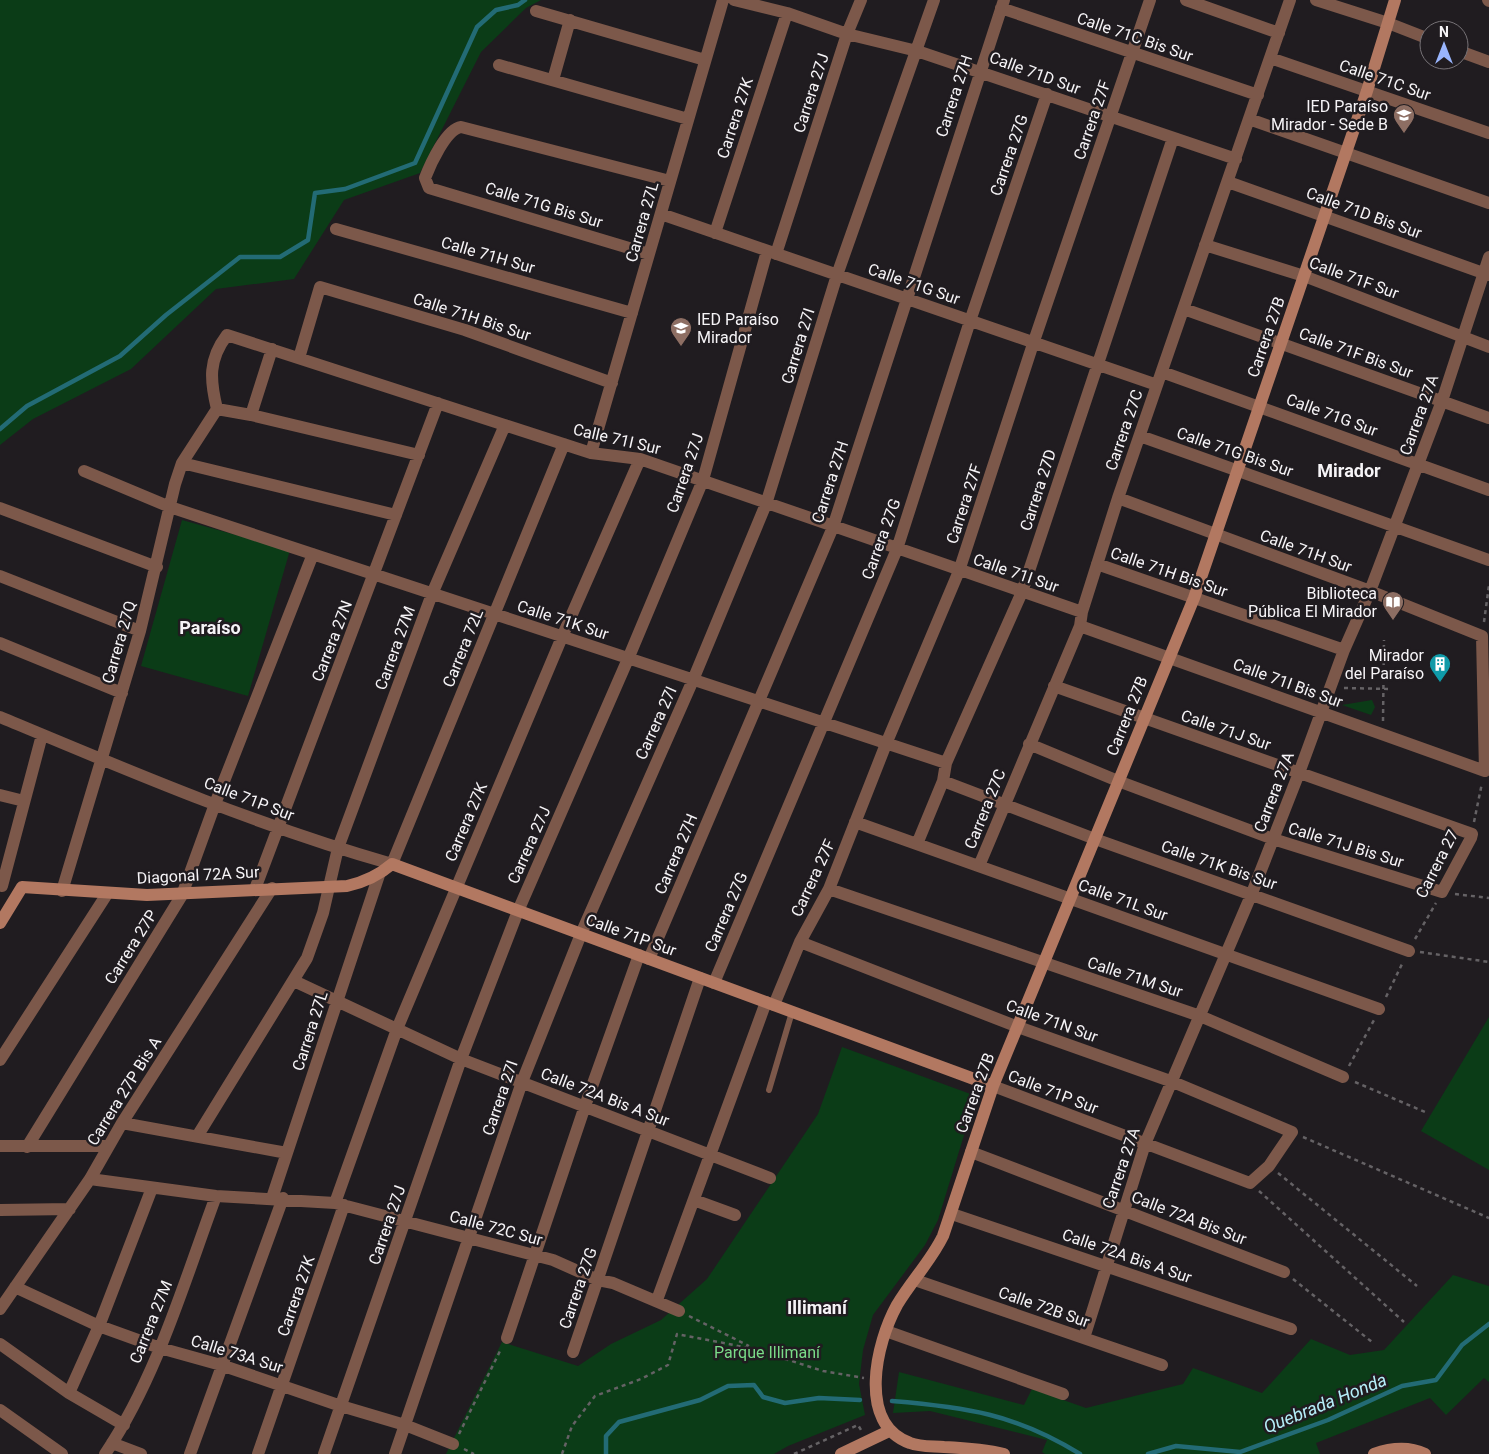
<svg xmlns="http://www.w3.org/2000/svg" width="1489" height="1454" font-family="Roboto,sans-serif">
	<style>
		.green { fill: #0b3c17 }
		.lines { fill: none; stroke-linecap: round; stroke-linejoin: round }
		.stream { stroke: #236b75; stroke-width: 4.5 }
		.path { stroke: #656265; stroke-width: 2.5; stroke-dasharray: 4 4; stroke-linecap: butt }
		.lane { stroke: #7c584a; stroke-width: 6 }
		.street { stroke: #7c584a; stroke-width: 12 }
		.secondary { stroke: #b27861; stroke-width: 12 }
		.labels { text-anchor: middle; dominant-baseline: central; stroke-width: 5; stroke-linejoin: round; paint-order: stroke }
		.street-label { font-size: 16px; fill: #f6f4f7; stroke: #201c20 }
		.poi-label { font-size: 16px; fill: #f6f4f7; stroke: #201c20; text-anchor: end }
		.park-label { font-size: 16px; fill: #7adb88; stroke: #201c20 }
		.neighbourhood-label { font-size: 18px; font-weight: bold; fill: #f6f4f7; stroke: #201c20 }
		.water-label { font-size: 18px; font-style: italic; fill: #b5eef8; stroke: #201c20 }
	</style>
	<rect width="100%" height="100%" fill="#201c20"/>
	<path class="green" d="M0 0H541L526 8 481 52 420 173 344 200 294 279 216 289 131 369 33 419 0 445Z
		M182 520 290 550 248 696 141 666Z
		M1372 700 1375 707 1371 715 1342 705Z
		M1489 1017V1170L1421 1131Z
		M842 1047 976 1096 938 1220 925 1245 873 1315 863 1350 859 1384 865 1415 788 1446 774 1454H446L502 1342 578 1366 611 1344 661 1320 707 1279 818 1114Z
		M1453 1275 1489 1286V1382L1484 1378 1446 1415 1430 1398 1316 1443 1320 1454H1045L1042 1452 1047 1440 930 1411 893 1413 899 1372 1024 1405 1032 1389 1086 1408 1183 1384 1193 1368 1262 1393 1311 1339 1350 1355 1384 1350Z"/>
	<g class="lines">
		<path class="stream" d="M0 429 27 406 120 356 166 315 240 257H280L308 240 315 193 345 189 415 163 477 27 496 10 518 5 525 0
			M892 1401C965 1407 1016 1414 1080 1454
			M606 1454V1436L619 1422 700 1400 728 1386 754 1385 763 1397 785 1403 819 1398 860 1400
			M1148 1454 1176 1446 1240 1452 1328 1420 1402 1386 1436 1380 1462 1345 1489 1324"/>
		<path class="path" d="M1484 622 1489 585
			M1344 688 1390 689
			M1383 721 1384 640
			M1474 822 1482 783
			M1455 894 1489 898
			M1415 939 1436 903
			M1420 952 1489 962
			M1386 997 1403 962
			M1349 1066 1374 1020
			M1355 1082 1425 1112
			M1303 1137 1489 1218
			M1278 1173 1417 1286
			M1259 1191 1404 1322
			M1293 1279 1372 1342
			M689 1316 749 1346
			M754 1349 823 1371 864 1378
			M459 1434 501 1349
			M464 1449 474 1454
			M562 1454 572 1426 595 1396 641 1379 668 1365 677 1334 754 1349
			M794 1454 858 1425 861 1430"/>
		<path class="lane" d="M769 1090 792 1012"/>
		<path class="street" d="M734 0 787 13 847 34 917 51 1236 159
			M1186 0 1279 33
			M1316 0 1388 23 1429 39
			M1488 0 1489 1
			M1001 8 1258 95
			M536 11 705 60
			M1459 51 1489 62
			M1270 58 1489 133
			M499 65 688 119
			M553 80 570 20
			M1249 119 1489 203
			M1228 182 1489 275
			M661 214 1157 385
			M336 229 632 313
			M715 233 787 13
			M1205 245 1304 276 1489 347
			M649 254 429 188 425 178C430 165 446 129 461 127L670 181
			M776 254 847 34 861 0
			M1184 309 1489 418
			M299 358 320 287 465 330 612 383
			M1162 372 1489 490
			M217 409C210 380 208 360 227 335L591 453 640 459 1082 612
			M217 409 251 415 419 455
			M251 415 272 349
			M1140 436 1489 560
			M591 453 723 0
			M182 463 396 515
			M84 471 170 507 946 763
			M0 508 157 567
			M1097 564 1344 650
			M0 576 140 631
			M1080 626 1485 771 1482 636 1370 591 1118 498
			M0 643 122 693
			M0 717C129 771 258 826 392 864L564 444
			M1029 744 1118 781 1273 839 1442 892 1471 838 1472 834 1054 686
			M943 781 1095 839 1409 951
			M0 795 24 801
			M855 822 1379 1009
			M917 844 943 781 946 763 1022 592 1173 138
			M979 866 1080 626 1082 612 1118 498 1290 0
			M2 886 42 735
			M255 889 438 403
			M829 889 1200 1016 1343 1077
			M62 891 140 631 175 484 182 463 217 409
			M800 942 1018 1027 1173 1082 1292 1132 1269 1166 1250 1183 993 1086
			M649 959 833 527 1004 0
			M294 981 461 1059 770 1178
			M714 983 897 549 970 321 1047 94
			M774 1005 800 942 829 889 886 744 959 571 1033 344 1150 0
			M0 1060 107 894
			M122 1123 287 1153
			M198 1135 307 958 323 913 338 848 432 594 505 425
			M0 1146H108
			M27 1147 182 895 215 804 313 554
			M971 1152 1284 1272
			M90 1179 216 1196 335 1203 553 1260 598 1280 613 1283 679 1311
			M272 1198 379 875
			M694 1200 735 1215
			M335 1203 397 1029 562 637 640 459
			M0 1210 70 1209
			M952 1214 1291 1329
			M915 1280 1162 1365
			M15 1287 99 1326 160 1348 221 1365 341 1406 405 1425 453 1444
			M657 1300 766 1002
			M0 1309 90 1179 122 1123 272 888
			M886 1331 1063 1394
			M507 1338 585 1106 639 955
			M1084 1338 1145 1144 1252 893 1299 773 1344 650 1370 591 1442 401 1489 257
			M0 1344 69 1393 124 1425
			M573 1352 700 978
			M69 1393 99 1326 152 1188
			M0 1410 62 1454
			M112 1443 141 1454
			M105 1454C157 1377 184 1282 216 1196
			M190 1454 283 1198
			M258 1454 344 1205
			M324 1454 461 1059 518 911 628 659 703 480 767 251
			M395 1454 522 1082 581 934 693 680 766 504 837 275 934 0"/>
		<path class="secondary" d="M0 923 22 887 147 895 347 886C365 882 378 876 392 864L993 1086
			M841 1454 889 1431
			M1004 1454C984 1449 964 1448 944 1447 933 1446 920 1447 910 1443 857 1424 876 1343 897 1305 911 1281 931 1261 943 1236L993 1086 1194 598 1367 91 1395 0
			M1374 1454C1391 1448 1408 1446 1425 1454"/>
	</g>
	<defs>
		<g id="school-pin" transform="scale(1.125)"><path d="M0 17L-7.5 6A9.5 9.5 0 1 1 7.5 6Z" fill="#8d6e63" stroke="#201c20"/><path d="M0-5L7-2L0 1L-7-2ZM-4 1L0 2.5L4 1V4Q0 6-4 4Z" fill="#fff"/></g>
		<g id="library-pin" transform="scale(1.125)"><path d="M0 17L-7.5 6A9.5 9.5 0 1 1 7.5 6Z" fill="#8d6e63" stroke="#201c20"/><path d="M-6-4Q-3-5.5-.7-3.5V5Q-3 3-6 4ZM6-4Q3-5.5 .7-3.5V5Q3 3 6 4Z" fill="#fff"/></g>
		<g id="building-pin" transform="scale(1.125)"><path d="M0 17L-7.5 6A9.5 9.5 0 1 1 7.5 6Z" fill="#0f9aa8" stroke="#201c20"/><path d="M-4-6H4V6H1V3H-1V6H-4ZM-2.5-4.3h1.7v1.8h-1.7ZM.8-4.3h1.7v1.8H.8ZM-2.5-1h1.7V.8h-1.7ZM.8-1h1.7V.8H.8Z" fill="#fff"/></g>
	</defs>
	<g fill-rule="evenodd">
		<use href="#school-pin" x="1404" y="115"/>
		<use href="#school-pin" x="681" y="328"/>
		<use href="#library-pin" x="1393" y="602"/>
		<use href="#building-pin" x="1440" y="664"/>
	</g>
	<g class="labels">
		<g class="street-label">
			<text transform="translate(1135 37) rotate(19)">Calle 71C Bis Sur</text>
			<text transform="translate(1035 73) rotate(20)">Calle 71D Sur</text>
			<text transform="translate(1385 80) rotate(19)">Calle 71C Sur</text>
			<text transform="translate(811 93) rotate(-72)">Carrera 27J</text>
			<text transform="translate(954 96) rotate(-72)">Carrera 27H</text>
			<text transform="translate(735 118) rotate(-72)">Carrera 27K</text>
			<text transform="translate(1092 120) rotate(-71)">Carrera 27F</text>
			<text transform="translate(1009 155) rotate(-71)">Carrera 27G</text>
			<text transform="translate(544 205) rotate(17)">Calle 71G Bis Sur</text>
			<text transform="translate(1364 213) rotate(20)">Calle 71D Bis Sur</text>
			<text transform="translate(642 222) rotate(-74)">Carrera 27L</text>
			<text transform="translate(488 255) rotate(16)">Calle 71H Sur</text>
			<text transform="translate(1354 278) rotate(20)">Calle 71F Sur</text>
			<text transform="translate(914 284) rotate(19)">Calle 71G Sur</text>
			<text transform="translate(472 317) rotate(18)">Calle 71H Bis Sur</text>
			<text transform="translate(1266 337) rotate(-71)">Carrera 27B</text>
			<text transform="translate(798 346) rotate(-73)">Carrera 27I</text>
			<text transform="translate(1356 353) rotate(20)">Calle 71F Bis Sur</text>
			<text transform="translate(1332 415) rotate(20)">Calle 71G Sur</text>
			<text transform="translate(1419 415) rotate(-70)">Carrera 27A</text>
			<text transform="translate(1124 430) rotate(-71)">Carrera 27C</text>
			<text transform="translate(617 439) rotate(13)">Calle 71I Sur</text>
			<text transform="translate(1235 452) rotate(19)">Calle 71G Bis Sur</text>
			<text transform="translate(685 473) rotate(-71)">Carrera 27J</text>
			<text transform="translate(830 482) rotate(-72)">Carrera 27H</text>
			<text transform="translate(1038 490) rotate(-72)">Carrera 27D</text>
			<text transform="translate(964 504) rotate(-72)">Carrera 27F</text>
			<text transform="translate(881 539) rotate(-70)">Carrera 27G</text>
			<text transform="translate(1306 551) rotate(20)">Calle 71H Sur</text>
			<text transform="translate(1169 572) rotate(19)">Calle 71H Bis Sur</text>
			<text transform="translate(1016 573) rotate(19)">Calle 71I Sur</text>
			<text transform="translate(563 620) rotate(18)">Calle 71K Sur</text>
			<text transform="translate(332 641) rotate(-69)">Carrera 27N</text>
			<text transform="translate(119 642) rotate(-74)">Carrera 27Q</text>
			<text transform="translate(395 648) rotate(-70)">Carrera 27M</text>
			<text transform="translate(463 648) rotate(-68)">Carrera 72L</text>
			<text transform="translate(1288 683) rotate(20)">Calle 71I Bis Sur</text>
			<text transform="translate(1127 716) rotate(-68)">Carrera 27B</text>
			<text transform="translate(656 723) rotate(-66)">Carrera 27I</text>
			<text transform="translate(1226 730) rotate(19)">Calle 71J Sur</text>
			<text transform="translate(1274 792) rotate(-69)">Carrera 27A</text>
			<text transform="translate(249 799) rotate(21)">Calle 71P Sur</text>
			<text transform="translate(985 809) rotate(-68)">Carrera 27C</text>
			<text transform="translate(466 822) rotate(-67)">Carrera 27K</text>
			<text transform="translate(529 845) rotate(-66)">Carrera 27J</text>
			<text transform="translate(1346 845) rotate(17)">Calle 71J Bis Sur</text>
			<text transform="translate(676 854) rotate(-67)">Carrera 27H</text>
			<text transform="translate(1437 864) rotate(-63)">Carrera 27</text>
			<text transform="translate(1219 865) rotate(19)">Calle 71K Bis Sur</text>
			<text transform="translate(198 875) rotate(-3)">Diagonal 72A Sur</text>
			<text transform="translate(813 878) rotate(-65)">Carrera 27F</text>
			<text transform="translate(1123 900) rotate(20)">Calle 71L Sur</text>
			<text transform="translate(726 912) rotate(-67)">Carrera 27G</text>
			<text transform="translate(631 935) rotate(20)">Calle 71P Sur</text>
			<text transform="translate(131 947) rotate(-58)">Carrera 27P</text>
			<text transform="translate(1135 977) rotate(18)">Calle 71M Sur</text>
			<text transform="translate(1052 1021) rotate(20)">Calle 71N Sur</text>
			<text transform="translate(310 1031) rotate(-72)">Carrera 27L</text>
			<text transform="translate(124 1091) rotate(-58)">Carrera 27P Bis A</text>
			<text transform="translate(1053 1092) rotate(21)">Calle 71P Sur</text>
			<text transform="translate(975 1093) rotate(-70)">Carrera 27B</text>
			<text transform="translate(605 1097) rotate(21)">Calle 72A Bis A Sur</text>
			<text transform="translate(500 1098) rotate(-71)">Carrera 27I</text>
			<text transform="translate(1121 1168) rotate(-71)">Carrera 27A</text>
			<text transform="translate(1189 1218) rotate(21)">Calle 72A Bis Sur</text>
			<text transform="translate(387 1225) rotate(-71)">Carrera 27J</text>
			<text transform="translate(496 1228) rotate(15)">Calle 72C Sur</text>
			<text transform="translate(1127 1256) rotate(19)">Calle 72A Bis A Sur</text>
			<text transform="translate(578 1288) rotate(-71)">Carrera 27G</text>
			<text transform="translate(296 1296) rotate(-71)">Carrera 27K</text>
			<text transform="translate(1044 1307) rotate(19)">Calle 72B Sur</text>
			<text transform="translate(151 1322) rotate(-68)">Carrera 27M</text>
			<text transform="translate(237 1354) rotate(17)">Calle 73A Sur</text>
		</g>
		<g class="poi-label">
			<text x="1388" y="106">IED Paraíso<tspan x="1388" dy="18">Mirador - Sede B</tspan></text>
			<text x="697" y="319" text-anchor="start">IED Paraíso<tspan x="697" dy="18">Mirador</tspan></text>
			<text x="1377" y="593">Biblioteca<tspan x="1377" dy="18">Pública El Mirador</tspan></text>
			<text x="1424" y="655">Mirador<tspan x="1424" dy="18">del Paraíso</tspan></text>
		</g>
		<g class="park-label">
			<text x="767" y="1352">Parque Illimaní</text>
		</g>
		<g class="neighbourhood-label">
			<text x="1349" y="470">Mirador</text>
			<text x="210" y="627">Paraíso</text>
			<text x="817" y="1307">Illimaní</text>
		</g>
		<g class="water-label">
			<text transform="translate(1325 1403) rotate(-22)">Quebrada Honda</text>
		</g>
	</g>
	<g transform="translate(1444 45)"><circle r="24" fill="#201c20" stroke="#767276"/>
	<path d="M0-4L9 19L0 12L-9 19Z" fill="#99b5fd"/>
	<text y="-8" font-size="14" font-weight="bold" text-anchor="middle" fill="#f6f4f7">N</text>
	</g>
</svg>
